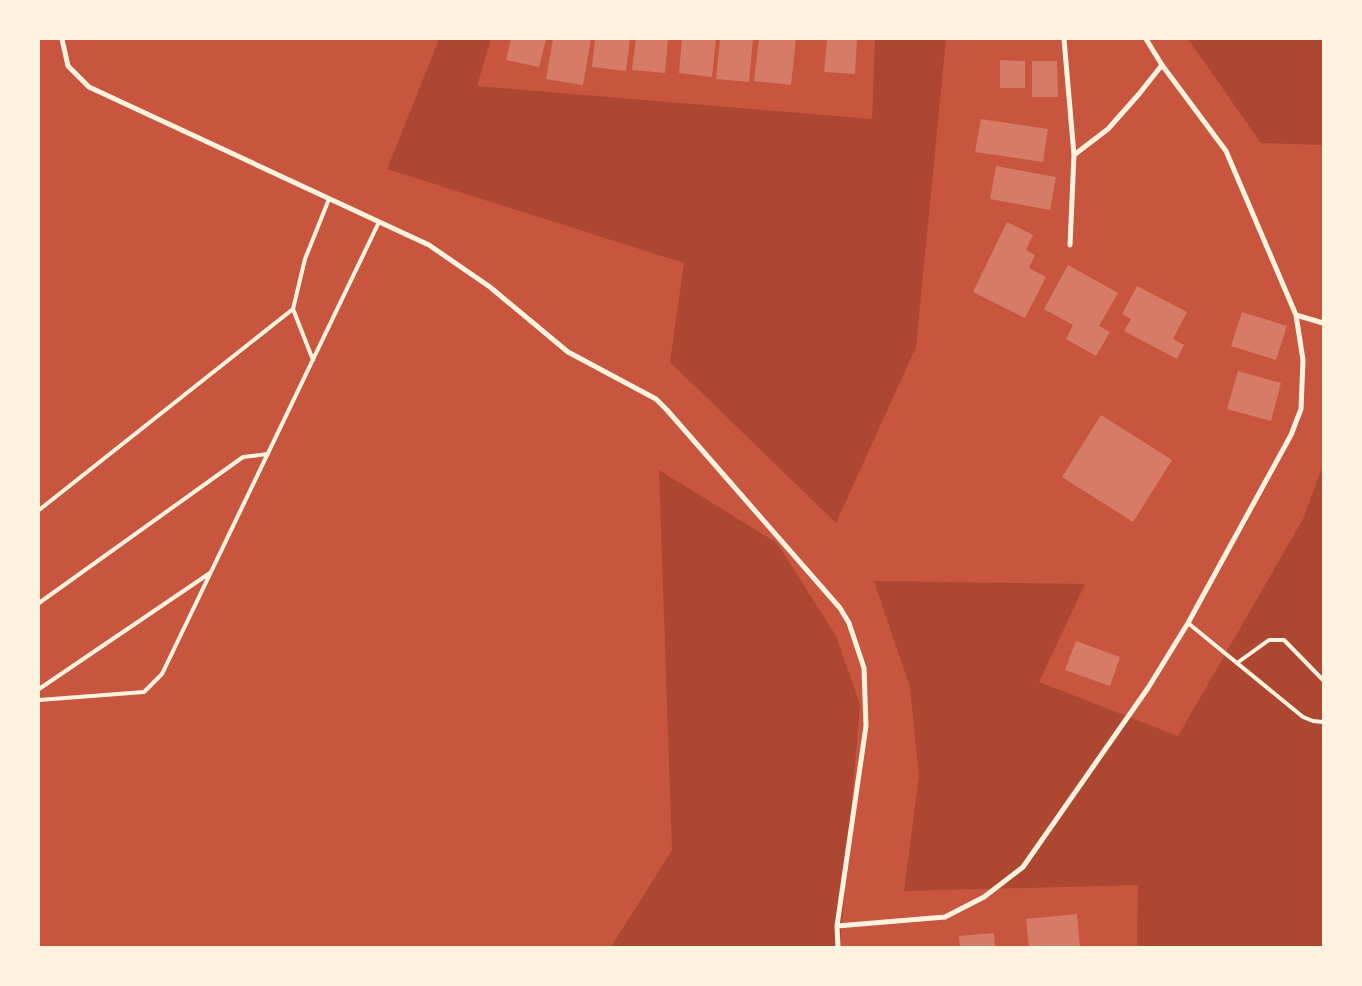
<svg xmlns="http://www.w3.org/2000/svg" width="1362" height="986" font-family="Quicksand,sans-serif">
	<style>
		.green { fill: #ae4732 }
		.building { fill: #d67c66 }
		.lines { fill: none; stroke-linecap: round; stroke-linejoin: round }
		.service { stroke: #fff3e0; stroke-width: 4 }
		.minor { stroke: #fff3e0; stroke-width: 5 }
	</style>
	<rect width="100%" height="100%" fill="#c8553d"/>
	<path class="green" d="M439 39H491L477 86 872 119 875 39H946L916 347 836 523 670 362 684 263 387 169Z
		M1188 39H1323V145L1261 143Z
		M1323 465V947H1137L1138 885 904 891 919 776 910 687 874 581 1085 584 1039 682 1178 736 1303 519Z
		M659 470 777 543 836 636 860 704 840 947H611L672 850Z"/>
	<path class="building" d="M511 39H546L539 67 506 60Z
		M553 39H591L583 85 546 79Z
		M595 39H630L626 71 592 67Z
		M636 39H668L665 73 632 70Z
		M682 39H716L712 77 679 73Z
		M720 39H753L749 82 716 79Z
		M759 39H796L791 85 754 81Z
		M827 39H857L855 74 824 72Z
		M1000 60 1025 61V88H1000Z
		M1032 61H1057L1058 97H1032Z
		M981 119 1048 129 1043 162 975 152Z
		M996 166 1056 177 1050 210 990 199Z
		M1007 222 1033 235 1026 250 1035 255 1029 268 1046 277 1025 318 973 292Z
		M1068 265 1118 293 1099 326 1110 332 1096 356 1066 339 1073 325 1044 309Z
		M1137 286 1187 312 1173 339 1184 345 1177 359 1124 331 1131 319 1122 314Z
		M1242 312 1287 326 1276 360 1231 346Z
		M1238 371 1281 383 1271 421 1227 409Z
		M1101 415 1172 460 1133 522 1062 477Z
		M1076 641 1120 657 1110 686 1065 670Z
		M1077 914 1080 947H1029L1026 919Z
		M994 933 995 947H960L959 936Z"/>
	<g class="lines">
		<path class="service" d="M313 360 293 309 305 259 329 199
			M39 510 293 309
			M39 603 243 457 268 454
			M1188 623 1303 717 1313 721 1323 722
			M1237 663 1269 640H1284L1323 680
			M39 689 210 573
			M39 700 144 692 162 674 379 222"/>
		<path class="minor" d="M62 39 68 66 89 87 429 245 490 287 568 352 656 399 667 410 840 608 849 623 864 668 866 726 837 926 838 947
			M1064 39 1074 155 1070 245
			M1074 155 1108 129 1139 94 1162 65
			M1296 315 1323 323
			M837 926 945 917 984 897 1023 867 1148 688 1188 623 1291 435 1301 409 1303 360 1296 315 1226 151 1162 65 1146 39"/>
	</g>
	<rect width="1362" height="986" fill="none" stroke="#fff3e0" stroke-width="80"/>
</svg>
